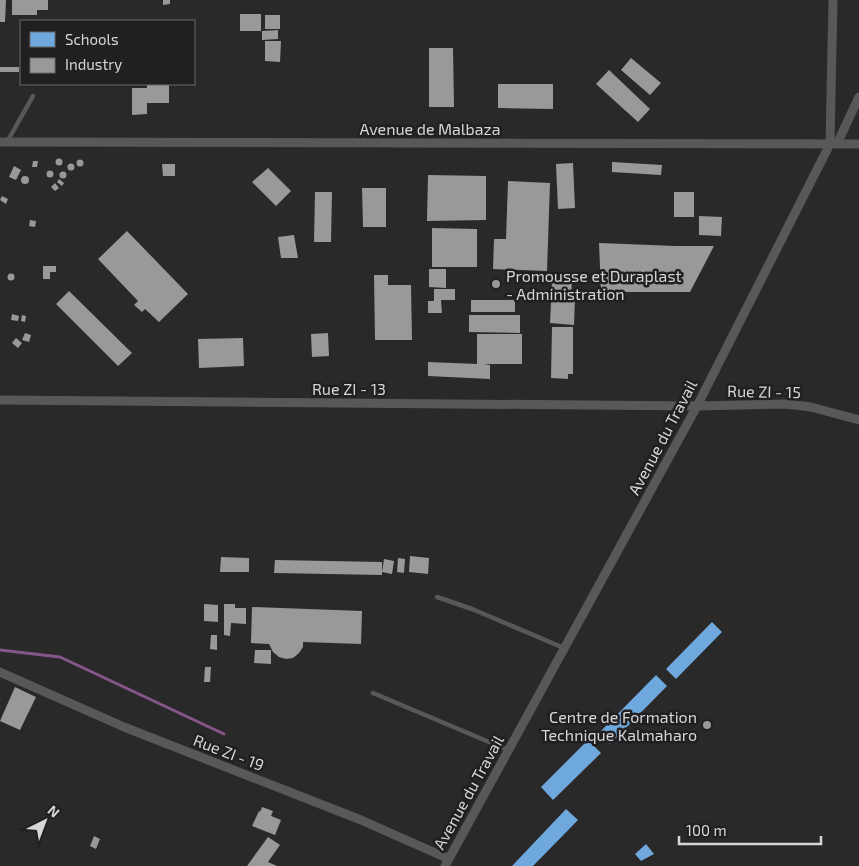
<svg xmlns="http://www.w3.org/2000/svg" width="859" height="866" font-family="'Exo 2',sans-serif">
	<style>
		.schools { fill: #6fa8dc }
		.industry { fill: #999 }
		.lines { fill: none; stroke-linecap: round; stroke-linejoin: round }
		.stream { stroke: #86558a; stroke-width: 3 }
		.service { stroke: #595859; stroke-width: 4.5 }
		.minor { stroke: #595859; stroke-width: 9 }
		.poi-dot { fill: #9a999a; stroke: #211f21; stroke-width: 2 }
		.labels { text-anchor: middle; dominant-baseline: central; stroke-width: 5; stroke-linejoin: round; paint-order: stroke }
		.street-label { font-size: 16px; fill: #d6d5d7; stroke: #211f21 }
		.poi-label { font-size: 16px; fill: #d6d5d7; stroke: #211f21; text-anchor: start }
	</style>
	<rect width="100%" height="100%" fill="#2a292a"/>
	<path class="schools" d="M712 622 722 632 676 679 666 669Z
		M656 675 667 686 610 744 599 733Z
		M588 740 601 753 553 800 541 787Z
		M566 809 578 820 533 866H512Z
		M646 844 654 854 641 861 635 854Z"/>
	<path class="industry" d="M0 0H6L5 22H0Z
		M12 0H48V10H37V15H12Z
		M163 0H170V4L163 5Z
		M240 14H261V31H240Z
		M265 15H280V29H265Z
		M278 30V39L262 40V31Z
		M265 41H281L280 62 265 61Z
		M429 48H453L454 107H429Z
		M631 58 661 83 650 95 621 70Z
		M0 67H19V72H0Z
		M609 70 650 109 638 122 596 84Z
		M147 84H169V103H147V114L132 115V88H147Z
		M498 84H553V109L498 108Z
		M55.5 162a3.5 3.5 0 1 1 7 0a3.5 3.5 0 1 1-7 0Z
		M76.5 163a3.5 3.5 0 1 1 7 0a3.5 3.5 0 1 1-7 0Z
		M33 161H38L37 167H32Z
		M612 162 662 165 661 175 612 172Z
		M573 163 575 208 558 209 556 164Z
		M67.5 167a3.5 3.5 0 1 1 7 0a3.5 3.5 0 1 1-7 0Z
		M162 164H175V176H163Z
		M14 166 21 170 16 180 9 177Z
		M268 168 291 191 276 206 252 182Z
		M46.5 174a3.5 3.5 0 1 1 7 0a3.5 3.5 0 1 1-7 0Z
		M59.5 175a3.5 3.5 0 1 1 7 0a3.5 3.5 0 1 1-7 0Z
		M428 175 486 176V220L427 221Z
		M21 180a4 4 0 1 1 8 0a4 4 0 1 1-8 0Z
		M59 179 64 183 62 186 57 182Z
		M508 181 550 183 547 271 493 269 494 239H506Z
		M55 183 59 188 55 191 51 187Z
		M362 188H386V227H363Z
		M315 192H332L331 242H314Z
		M674 192H694V217H674Z
		M2 196 8 199 6 204 0 200Z
		M699 216 722 217 721 236 699 235Z
		M30 220 36 221 35 227 29 226Z
		M432 228 477 229V267H432Z
		M127 231 188 294 159 322 145 309 142 312 134 305 138 301 98 259Z
		M294 235 298 258H281L278 237Z
		M599 243 676 246H714L690 292H601Z
		M43 266H56V272H50V279H43Z
		M429 269H446V288L429 287Z
		M7.5 277a3.5 3.5 0 1 1 7 0a3.5 3.5 0 1 1-7 0Z
		M374 275H388V285H411L412 340H375Z
		M552 281 572 282 571 296H575L574 325 550 323Z
		M434 289H455V300H441L442 313H428V301H434Z
		M69 291 132 353 118 366 56 304Z
		M471 300H515V312H471Z
		M12 314 19 316 18 321 11 320Z
		M22 315 26 316 25 322 21 321Z
		M469 315H520V333L469 332Z
		M552 327H573V374H568V379L551 378Z
		M25 333 31 335 29 342 22 340Z
		M328 333 329 356 312 357 311 334Z
		M477 334H522V364H484L490 365V379L428 376V362L477 364Z
		M16 338 22 343 18 348 12 343Z
		M243 338 244 366 199 368 198 339Z
		M410 556 429 558 428 574 409 572Z
		M221 557 249 558V572H220Z
		M398 558 405 559 404 573 397 572Z
		M384 559 394 561 392 574 382 572V575L274 573 275 560 382 562V572Z
		M204 604 218 605V622L204 621Z
		M224 604H235V608H246V624L231 623 230 636 224 635Z
		M252 607 362 611 361 644 303 642V647L299 653 293 658 286 659 279 657 273 652 269 644 251 643Z
		M211 635H217V650L210 649Z
		M255 650H271V664L254 663Z
		M205 667H211L210 682H204Z
		M15 687 36 697 20 730 0 721Z
		M262 807 273 811 271 816 281 820 275 835 252 826 259 811 260 812Z
		M94 836 100 839 96 849 90 846Z
		M268 837 280 845 268 862 277 866H247Z"/>
	<g class="lines">
		<path class="stream" d="M0 650 60 657 224 734"/>
		<path class="service" d="M7 142 33 96
			M437 597 472 609 564 648
			M373 693 508 750"/>
		<path class="minor" d="M0 142 859 144
			M837 144 859 97
			M0 400 697 406 786 404 811 407 859 420
			M0 672 124 727 361 820 449 859
			M445 866 697 406 830 144 833 0"/>
	</g>
	<g class="poi-dot">
		<circle cx="496" cy="284" r="5"/>
		<circle cx="707" cy="725" r="5"/>
	</g>
	<g class="labels">
		<g class="street-label">
			<text x="430" y="128">Avenue de Malbaza</text>
			<text x="349" y="388">Rue ZI - 13</text>
			<text transform="translate(764 391) rotate(1)">Rue ZI - 15</text>
			<text transform="translate(662 437) rotate(-62)">Avenue du Travail</text>
			<text transform="translate(229 752) rotate(21)">Rue ZI - 19</text>
			<text transform="translate(468 792) rotate(-61)">Avenue du Travail</text>
		</g>
		<g class="poi-label">
			<text x="506" y="275">Promousse et Duraplast<tspan x="506" dy="18">- Administration</tspan></text>
			<text x="697" y="716" text-anchor="end">Centre de Formation<tspan x="697" dy="18">Technique Kalmaharo</tspan></text>
		</g>
	</g>
	<rect x="20" y="20" width="175" height="65" fill="#211f21" stroke="#69686a"/>
	<rect x="30" y="32" width="25" height="15" fill="#6fa8dc" stroke="#69686a"/>
	<text x="65" y="45" font-size="15" fill="#d6d5d7">Schools</text>
	<rect x="30" y="58" width="25" height="15" fill="#999999" stroke="#69686a"/>
	<text x="65" y="70" font-size="15" fill="#d6d5d7">Industry</text>
	<g transform="translate(45 821) rotate(42)" stroke="#211f21" stroke-width="4" paint-order="stroke">
	<path d="M0-4L9 19L0 12L-9 19Z" fill="#d6d5d7"/>
	<text y="-8" font-size="14" font-weight="bold" text-anchor="middle" fill="#d6d5d7">N</text>
	</g>
	<path d="M679 836v8h142v-8" fill="none" stroke="#d6d5d7" stroke-width="2.5"/>
	<text x="686" y="836" font-size="15" fill="#d6d5d7" stroke="#211f21" stroke-width="4" paint-order="stroke">100 m</text>
</svg>
